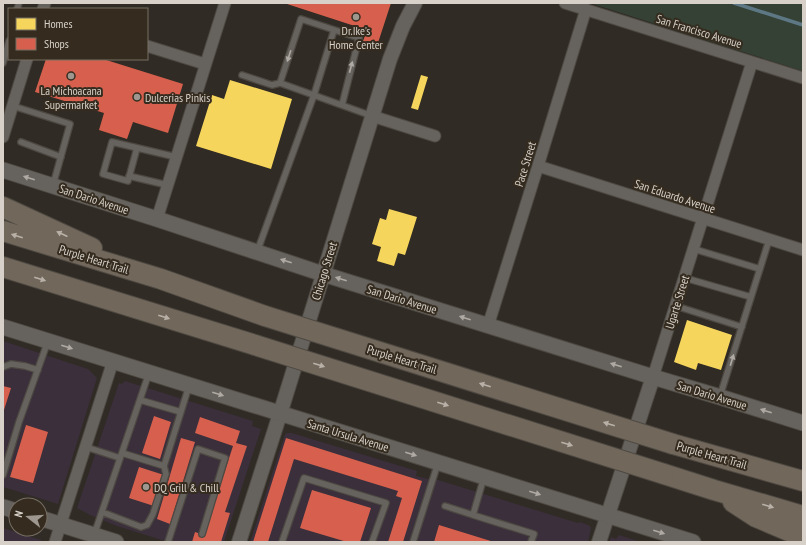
<svg xmlns="http://www.w3.org/2000/svg" width="806" height="545" font-family="'PT Sans Narrow',sans-serif">
	<style>
		.commercial { fill: #3a2f3b }
		.green { fill: #344134 }
		.homes { fill: #f6d55c }
		.shops { fill: #d6604d }
		.lines { fill: none; stroke-linecap: round; stroke-linejoin: round }
		.stream { stroke: #5d7784; stroke-width: 3.5 }
		.service-casing { stroke: #4d4942; stroke-width: 8 }
		.minor-casing { stroke: #4d4942; stroke-width: 13 }
		.tertiary-casing { stroke: #4d4942; stroke-width: 16 }
		.secondary-casing { stroke: #4d4942; stroke-width: 17 }
		.motorway-casing { stroke: #4d4942; stroke-width: 22 }
		.service { stroke: #66625d; stroke-width: 5.5 }
		.minor { stroke: #66625d; stroke-width: 11 }
		.tertiary { stroke: #66625d; stroke-width: 14 }
		.secondary { stroke: #66625d; stroke-width: 15 }
		.motorway { stroke: #72675b; stroke-width: 20 }
		.motorway-bridge-casing { stroke: #4d4942; stroke-width: 22; stroke-linecap: butt }
		.motorway-bridge { stroke: #72675b; stroke-width: 20 }
		.oneway { fill: #afaaa3 }
		.oneway2 { fill: #b9b1a8 }
		.poi-dot { fill: #9d978f; stroke: #352c1f; stroke-width: 1.5 }
		.labels { text-anchor: middle; dominant-baseline: central; stroke-width: 4; stroke-linejoin: round; paint-order: stroke }
		.poi-label { font-size: 12px; fill: #d7d1c9; stroke: #352c1f }
		.street-label { font-size: 12px; fill: #d7d1c9; stroke: #352c1f }
	</style>
	<rect width="100%" height="100%" fill="#302b24"/>
	<path class="commercial" d="M3 341 88 369 97 378 58 504 3 487Z
		M125 381 253 421 252 426 261 429 224 542H168L117 526 90 515 77 508 119 383 122 384Z
		M288 433H292L417 471 416 476 428 479 438 480 578 523 580 522 588 525 590 526 591 529 588 542H250L285 434Z
		M3 528 41 540V542H3Z
		M619 535 641 542H609L611 537 616 539Z"/>
	<path class="green" d="M590 3H803V71Z"/>
	<path class="homes" d="M421 75 428 77 418 110 411 108Z
		M230 80 292 99 271 169 196 146 212 95 224 99Z
		M389 209 417 217 405 255 398 253 394 266 377 261 381 247 372 244 380 218 386 220Z
		M687 320 732 335 721 370 698 363 696 370 674 362Z"/>
	<path class="shops" d="M284 3H391L376 49 362 44 367 30Z
		M46 59H103L183 84 168 133 133 122 127 139 99 130 104 113 35 92Z
		M3 386 11 388 3 413Z
		M154 416 171 422 160 459 142 453Z
		M200 417 240 431 236 443 247 446 225 512 230 513 221 542H192L195 532 204 535 233 446 195 433Z
		M26 425 48 432 33 483 10 477Z
		M181 438 195 442 170 524 157 519Z
		M286 438 422 481 403 542H388L402 498 396 496 398 491 294 459 268 542H253Z
		M139 467 164 475 154 506 129 498Z
		M312 490 371 508 360 542H347L300 528Z
		M439 525 494 542H434Z"/>
	<g class="lines">
		<path class="stream" d="M734 3 803 25"/>
		<g class="service-casing">
			<path id="service" d="M17 9 19 3
				M3 63 9 41
				M242 75 272 85 280 83 372 116
				M280 83 301 19 359 38 342 105
				M13 106 70 124 53 185
				M21 142 61 157
				M137 148 128 181 103 174 112 142 176 157
				M129 176 167 185
				M694 249 760 269
				M257 252 314 95 334 30
				M685 278 751 297
				M676 306 742 327
				M3 367 11 364 25 366 38 370
				M720 396 769 240
				M140 400 181 412
				M86 447 120 458
				M122 453 164 466 189 386
				M3 475 19 422 48 341
				M484 477 473 515 534 534 531 542
				M445 506 473 515
				M102 512 141 527 147 525 153 514 166 474 164 466
				M94 535 149 373
				M168 542 198 449 225 458 202 534
				M282 542 304 478 386 503 372 542
				M413 542 438 463"/>
		</g>
		<g class="minor-casing">
			<path id="minor" d="M565 3 803 78
				M43 9 45 3
				M147 46 205 64
				M372 116 435 136
				M3 137 27 59
				M538 166 803 250
				M157 219 225 3
				M488 326 538 166 586 9
				M653 377 752 62
				M55 542 113 361"/>
		</g>
		<g class="tertiary-casing">
			<path id="tertiary" d="M239 542 280 414 390 59 403 26 415 3
				M599 542 653 377"/>
		</g>
		<g class="secondary-casing">
			<path id="secondary" d="M3 170 157 219 323 274 653 377 720 397 803 423
				M3 327 693 542
				M3 507 16 511
				M40 518 116 542"/>
		</g>
		<g class="motorway-casing">
			<path id="motorway" d="M3 207 92 248
				M3 231 161 279 265 316
				M3 267 255 345
				M673 444 803 481
				M664 474 714 490 803 516
				M733 502 756 517 803 537"/>
		</g>
		<use href="#service" class="service"/>
		<use href="#minor" class="minor"/>
		<use href="#tertiary" class="tertiary"/>
		<use href="#secondary" class="secondary"/>
		<use href="#motorway" class="motorway"/>
		<g class="motorway-bridge-casing">
			<path id="motorway-bridge" d="M265 316 673 444
				M255 345 664 474"/>
		</g>
		<use href="#motorway-bridge" class="motorway-bridge"/>
	</g>
	<defs><path id="oneway-solid" d="M-6-.8H1V-3.2L6.5 0L1 3.2V.8H-6Z"/></defs>
	<g class="oneway">
		<use href="#oneway-solid" transform="translate(289 56) rotate(108)"/>
		<use href="#oneway-solid" transform="translate(351 67) rotate(-75)"/>
		<use href="#oneway-solid" transform="translate(29 178) rotate(-163)"/>
		<use href="#oneway-solid" transform="translate(286 261) rotate(-162)"/>
		<use href="#oneway-solid" transform="translate(341 279) rotate(-163)"/>
		<use href="#oneway-solid" transform="translate(465 318) rotate(-163)"/>
		<use href="#oneway-solid" transform="translate(67 347) rotate(17)"/>
		<use href="#oneway-solid" transform="translate(732 360) rotate(-73)"/>
		<use href="#oneway-solid" transform="translate(616 365) rotate(-163)"/>
		<use href="#oneway-solid" transform="translate(218 394) rotate(17)"/>
		<use href="#oneway-solid" transform="translate(766 411) rotate(-162)"/>
		<use href="#oneway-solid" transform="translate(411 454) rotate(17)"/>
		<use href="#oneway-solid" transform="translate(535 493) rotate(17)"/>
		<use href="#oneway-solid" transform="translate(659 532) rotate(17)"/>
	</g>
	<g class="oneway2">
		<use href="#oneway-solid" transform="translate(62 234) rotate(-155)"/>
		<use href="#oneway-solid" transform="translate(17 236) rotate(-163)"/>
		<use href="#oneway-solid" transform="translate(40 279) rotate(17)"/>
		<use href="#oneway-solid" transform="translate(164 317) rotate(17)"/>
		<use href="#oneway-solid" transform="translate(319 365) rotate(18)"/>
		<use href="#oneway-solid" transform="translate(485 385) rotate(-163)"/>
		<use href="#oneway-solid" transform="translate(443 404) rotate(18)"/>
		<use href="#oneway-solid" transform="translate(609 424) rotate(-163)"/>
		<use href="#oneway-solid" transform="translate(567 444) rotate(18)"/>
		<use href="#oneway-solid" transform="translate(768 506) rotate(16)"/>
	</g>
	<g class="poi-dot">
		<circle cx="356" cy="17" r="4"/>
		<circle cx="71" cy="76" r="4"/>
		<circle cx="137" cy="97" r="4"/>
		<circle cx="146" cy="487" r="4"/>
	</g>
	<g class="labels">
		<g class="poi-label">
			<text x="356" y="30">Dr.Ike's<tspan x="356" dy="14">Home Center</tspan></text>
			<text x="71" y="90">La Michoacana<tspan x="71" dy="14">Supermarket</tspan></text>
			<text x="145" y="97" text-anchor="start">Dulcerias Pinkis</text>
			<text x="154" y="487" text-anchor="start">DQ Grill &amp; Chill</text>
		</g>
		<g class="street-label">
			<text transform="translate(699 31) rotate(17)">San Francisco Avenue</text>
			<text transform="translate(525 164) rotate(-73)">Pace Street</text>
			<text transform="translate(675 196) rotate(18)">San Eduardo Avenue</text>
			<text transform="translate(94 199) rotate(18)">San Dario Avenue</text>
			<text transform="translate(94 259) rotate(17)">Purple Heart Trail</text>
			<text transform="translate(324 271) rotate(-73)">Chicago Street</text>
			<text transform="translate(402 299) rotate(17)">San Dario Avenue</text>
			<text transform="translate(677 302) rotate(-73)">Ugarte Street</text>
			<text transform="translate(402 359) rotate(17)">Purple Heart Trail</text>
			<text transform="translate(712 395) rotate(17)">San Dario Avenue</text>
			<text transform="translate(348 435) rotate(17)">Santa Ursula Avenue</text>
			<text transform="translate(712 455) rotate(16)">Purple Heart Trail</text>
		</g>
	</g>
	<rect width="806" height="545" fill="none" stroke="#d7d1c9" stroke-width="8"/>
	<rect x="8" y="8" width="140" height="52" fill="#352c1f" stroke="#766e63"/>
	<rect x="16" y="18" width="20" height="12" fill="#f6d55c" stroke="#766e63"/>
	<text x="44" y="28" font-size="12" fill="#d7d1c9">Homes</text>
	<rect x="16" y="38" width="20" height="12" fill="#d6604d" stroke="#766e63"/>
	<text x="44" y="48" font-size="12" fill="#d7d1c9">Shops</text>
	<g transform="translate(28 517) rotate(287)"><circle r="19" fill="#352c1f" stroke="#766e63"/>
	<path d="M0-3L7 15L0 10L-7 15Z" fill="#9d978f"/>
	<text y="-6" font-size="11" font-weight="bold" text-anchor="middle" fill="#d7d1c9">N</text>
	</g>
</svg>
